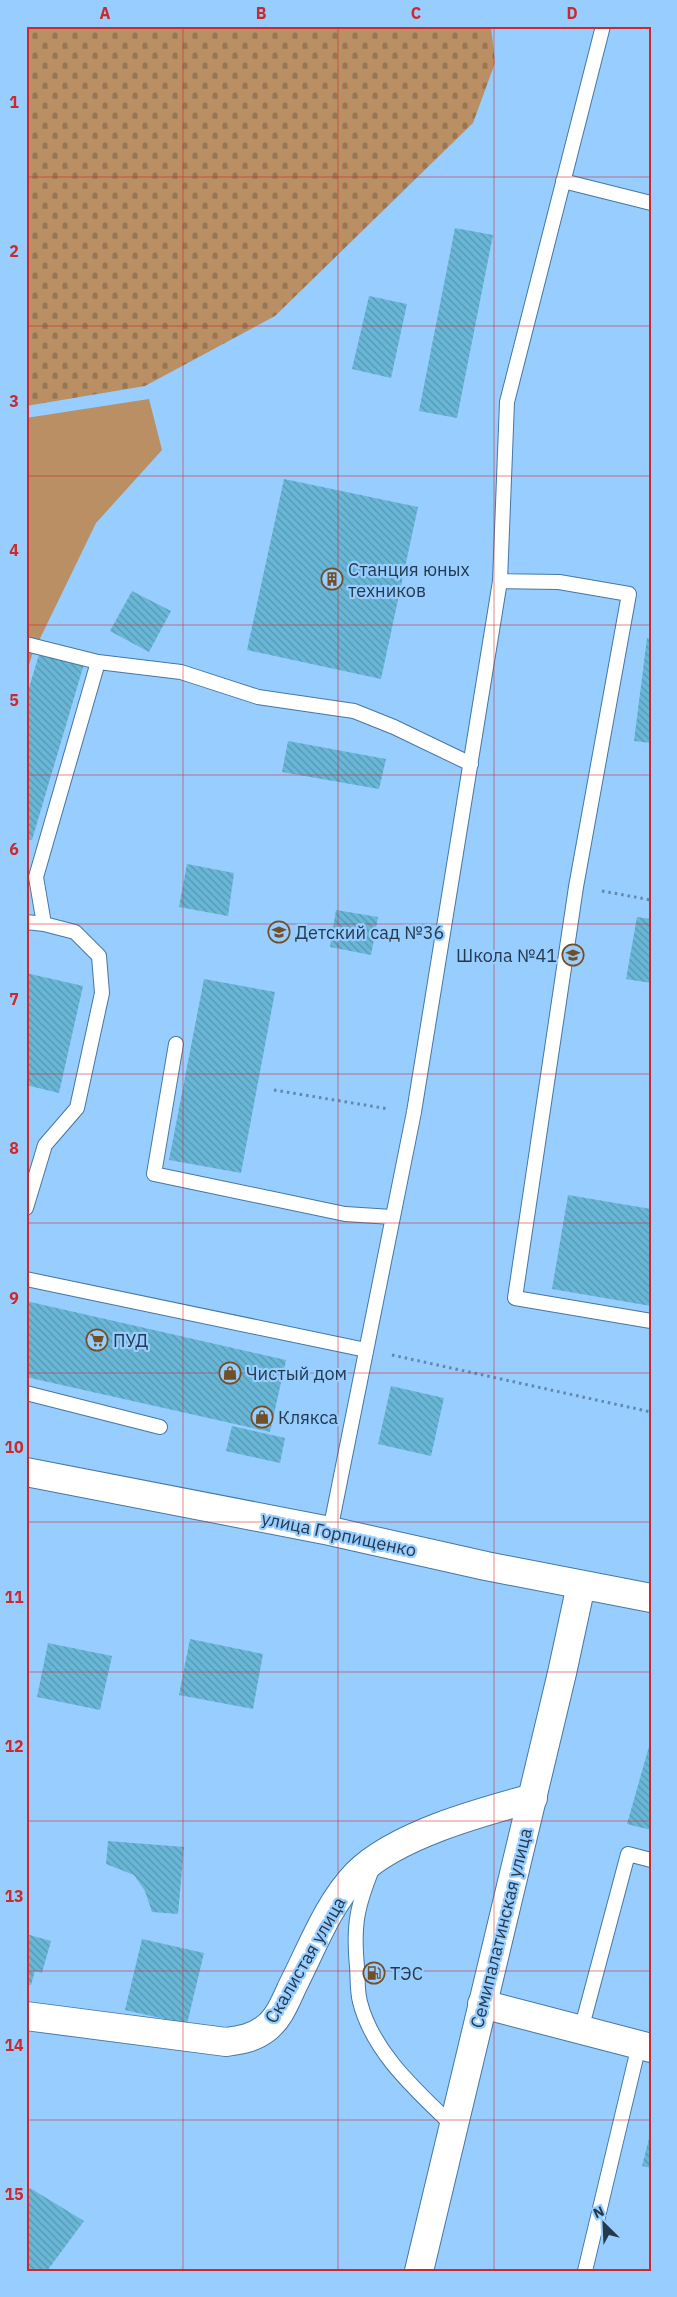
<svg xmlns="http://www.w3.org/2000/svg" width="677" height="2297" font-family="'IBM Plex Sans',sans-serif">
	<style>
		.green { fill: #b98f63 }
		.cemetery { fill: url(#cemetery-stones) }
		.building { fill: url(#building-back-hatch) }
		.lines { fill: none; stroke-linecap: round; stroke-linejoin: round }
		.lane-casing { stroke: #4477a4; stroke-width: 16 }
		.street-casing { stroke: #4477a4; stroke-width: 30 }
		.secondary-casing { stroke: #4477a4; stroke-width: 30 }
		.path { stroke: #6288ac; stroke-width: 3; stroke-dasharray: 2.5 4; stroke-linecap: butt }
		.lane { stroke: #fff; stroke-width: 14 }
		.street { stroke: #fff; stroke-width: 28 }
		.secondary { stroke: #fff; stroke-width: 28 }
		.grid { fill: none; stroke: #cd292a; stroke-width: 1; stroke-opacity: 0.55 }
		.labels { text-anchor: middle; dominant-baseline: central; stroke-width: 4.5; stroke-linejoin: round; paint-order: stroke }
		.poi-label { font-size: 18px; fill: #24394d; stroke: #98cdff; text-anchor: start }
		.street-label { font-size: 18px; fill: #24394d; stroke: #98cdff }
		.neatline { fill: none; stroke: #cd292a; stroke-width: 2 }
		.grid-label { font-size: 16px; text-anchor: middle; font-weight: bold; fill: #cd292a }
	</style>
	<defs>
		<pattern id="cemetery-stones" width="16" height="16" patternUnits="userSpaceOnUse" patternTransform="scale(1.25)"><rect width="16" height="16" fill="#b98f63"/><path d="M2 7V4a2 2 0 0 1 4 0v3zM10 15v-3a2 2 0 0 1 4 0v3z" fill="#967654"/></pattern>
		<pattern id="building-back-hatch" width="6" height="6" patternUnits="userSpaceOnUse" patternTransform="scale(1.25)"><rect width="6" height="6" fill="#69b7d7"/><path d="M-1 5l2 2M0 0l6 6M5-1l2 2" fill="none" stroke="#5696b1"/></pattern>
	</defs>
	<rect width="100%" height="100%" fill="#98cdff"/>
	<path class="green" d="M149 399 162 450 96 523 32 655 26 675V418Z"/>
	<path class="cemetery" d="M26 26H491L495 63 473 123 275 316 145 386 26 406Z"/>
	<path class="building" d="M455 228 493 235 457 418 419 411Z
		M369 296 407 304 391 378 352 369Z
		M284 479 418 507 381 679 247 650Z
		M132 591 171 611 149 652 110 631Z
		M647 638 651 639V743L634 741Z
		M40 651 84 664 32 840 26 839V698Z
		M288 741 386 759 379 789 282 772Z
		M187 864 234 873 228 916 179 907Z
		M336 910 378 917 371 955 330 947Z
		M637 917 651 919V983L626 979Z
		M26 973 83 986 59 1093 26 1085Z
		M204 979 275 992 241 1173 169 1160Z
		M568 1195 651 1209V1306L552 1289Z
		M26 1301 286 1360 270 1432 26 1377Z
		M391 1386 444 1398 431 1456 378 1444Z
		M232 1426 285 1438 280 1463 226 1451Z
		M190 1639 263 1654 253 1709 179 1695Z
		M48 1643 112 1656 100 1710 37 1697Z
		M650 1743H651V1830L627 1824Z
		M108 1841 184 1847 178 1914 152 1912 145 1891 134 1875 106 1864Z
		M26 1934 51 1941 42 1973 35 1971 31 1985 26 1984Z
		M142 1939 204 1953 187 2024 125 2010Z
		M650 2135H651V2168L642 2166Z
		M30 2188 84 2221 47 2271H26V2195Z"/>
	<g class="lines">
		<g class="lane-casing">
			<path id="lane" d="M563 181 651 203
				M500 581 559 582 629 594 576 887 515 1298 651 1321
				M26 644 98 662 181 672 258 697 354 711 394 727 471 764
				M26 922 44 924
				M176 1044 154 1174 345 1214 392 1217
				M26 1208 45 1145 77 1108 102 993 99 956 75 932 44 924 36 877 98 662
				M26 1279 366 1350
				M26 1393 160 1427
				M330 1531 414 1112 500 581 507 402 603 26
				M373 1867C357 1906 353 1925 357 1967 358 1978 357 1991 360 2002 373 2053 417 2091 453 2126
				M581 2030 628 1854 651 1860
				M585 2271 639 2045"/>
		</g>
		<g class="street-casing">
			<path id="street" d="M482 2004 651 2048
				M26 2016 226 2042C241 2040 253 2038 265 2029 279 2019 286 2000 293 1985 312 1948 328 1904 357 1874 396 1835 481 1812 533 1798"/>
		</g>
		<g class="secondary-casing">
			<path id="secondary" d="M26 1472 330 1531 486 1566 651 1598
				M419 2271 562 1673 581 1585"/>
		</g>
		<path class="path" d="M602 891 651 900
			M274 1090 389 1109
			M392 1355 651 1412"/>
		<use href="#lane" class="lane"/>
		<use href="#street" class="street"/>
		<use href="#secondary" class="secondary"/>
	</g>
	<path class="grid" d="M183 26V2271M338 26V2271M494 26V2271M26 177H651M26 326H651M26 476H651M26 625H651M26 775H651M26 924H651M26 1074H651M26 1223H651M26 1373H651M26 1522H651M26 1672H651M26 1821H651M26 1971H651M26 2120H651"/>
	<defs>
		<g id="building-ring" transform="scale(1.125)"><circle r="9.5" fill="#98cdff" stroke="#734f28" stroke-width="1.5"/><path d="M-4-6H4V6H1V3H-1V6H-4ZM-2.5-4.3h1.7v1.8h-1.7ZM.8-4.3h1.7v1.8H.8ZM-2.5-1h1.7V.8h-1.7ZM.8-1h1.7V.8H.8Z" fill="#734f28"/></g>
		<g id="school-ring" transform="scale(1.125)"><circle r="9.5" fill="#98cdff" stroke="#734f28" stroke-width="1.5"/><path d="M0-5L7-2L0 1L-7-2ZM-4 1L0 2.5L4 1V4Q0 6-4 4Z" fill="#734f28"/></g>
		<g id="supermarket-ring" transform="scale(1.125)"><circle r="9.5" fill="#98cdff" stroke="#734f28" stroke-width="1.5"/><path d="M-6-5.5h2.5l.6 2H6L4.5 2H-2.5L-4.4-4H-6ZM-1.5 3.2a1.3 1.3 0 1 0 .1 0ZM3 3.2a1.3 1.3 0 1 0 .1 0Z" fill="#734f28"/></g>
		<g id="shop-ring" transform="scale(1.125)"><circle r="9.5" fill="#98cdff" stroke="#734f28" stroke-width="1.5"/><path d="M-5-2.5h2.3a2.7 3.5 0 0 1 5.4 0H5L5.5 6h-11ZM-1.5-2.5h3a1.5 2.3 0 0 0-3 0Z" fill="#734f28"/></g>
		<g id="fuel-ring" transform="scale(1.125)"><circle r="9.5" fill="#98cdff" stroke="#734f28" stroke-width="1.5"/><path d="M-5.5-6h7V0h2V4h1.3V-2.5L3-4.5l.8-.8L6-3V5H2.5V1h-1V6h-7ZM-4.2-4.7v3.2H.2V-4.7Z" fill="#734f28"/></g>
	</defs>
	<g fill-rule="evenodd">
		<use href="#building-ring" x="332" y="579"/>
		<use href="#school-ring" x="279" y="932"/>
		<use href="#school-ring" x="573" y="955"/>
		<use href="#supermarket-ring" x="97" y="1340"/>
		<use href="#shop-ring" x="230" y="1373"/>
		<use href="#shop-ring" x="262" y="1417"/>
		<use href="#fuel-ring" x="374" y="1973"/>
	</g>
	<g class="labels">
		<g class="poi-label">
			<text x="348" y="569">Станция юных<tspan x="348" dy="21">техников</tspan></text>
			<text x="295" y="932">Детский сад №36</text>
			<text x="557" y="955" text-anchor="end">Школа №41</text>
			<text x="113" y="1340">ПУД</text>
			<text x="246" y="1373">Чистый дом</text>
			<text x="278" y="1417">Клякса</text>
			<text x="390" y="1973">ТЭС</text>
		</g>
		<g class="street-label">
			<text transform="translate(339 1534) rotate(12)">улица Горпищенко</text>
			<text transform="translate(501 1928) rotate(-76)">Семипалатинская улица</text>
			<text transform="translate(305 1960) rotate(-60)">Скалистая улица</text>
		</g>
	</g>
	<rect width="677" height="2297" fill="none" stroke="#98cdff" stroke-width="55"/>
	<g transform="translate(604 2224) rotate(336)" stroke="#98cdff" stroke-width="4" paint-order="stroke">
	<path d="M0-4L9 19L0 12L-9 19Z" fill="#24394d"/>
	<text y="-8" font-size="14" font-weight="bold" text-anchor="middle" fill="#24394d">N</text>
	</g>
	<rect x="28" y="28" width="622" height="2242" class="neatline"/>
	<g class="grid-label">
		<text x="105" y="19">A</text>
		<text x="261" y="19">B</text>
		<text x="416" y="19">C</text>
		<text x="572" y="19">D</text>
		<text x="14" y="108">1</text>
		<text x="14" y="257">2</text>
		<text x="14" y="407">3</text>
		<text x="14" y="556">4</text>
		<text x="14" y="706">5</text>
		<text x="14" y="855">6</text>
		<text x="14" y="1005">7</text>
		<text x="14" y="1154">8</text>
		<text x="14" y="1304">9</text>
		<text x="14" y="1453">10</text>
		<text x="14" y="1603">11</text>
		<text x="14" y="1752">12</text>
		<text x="14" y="1902">13</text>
		<text x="14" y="2051">14</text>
		<text x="14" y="2200">15</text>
	</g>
</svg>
